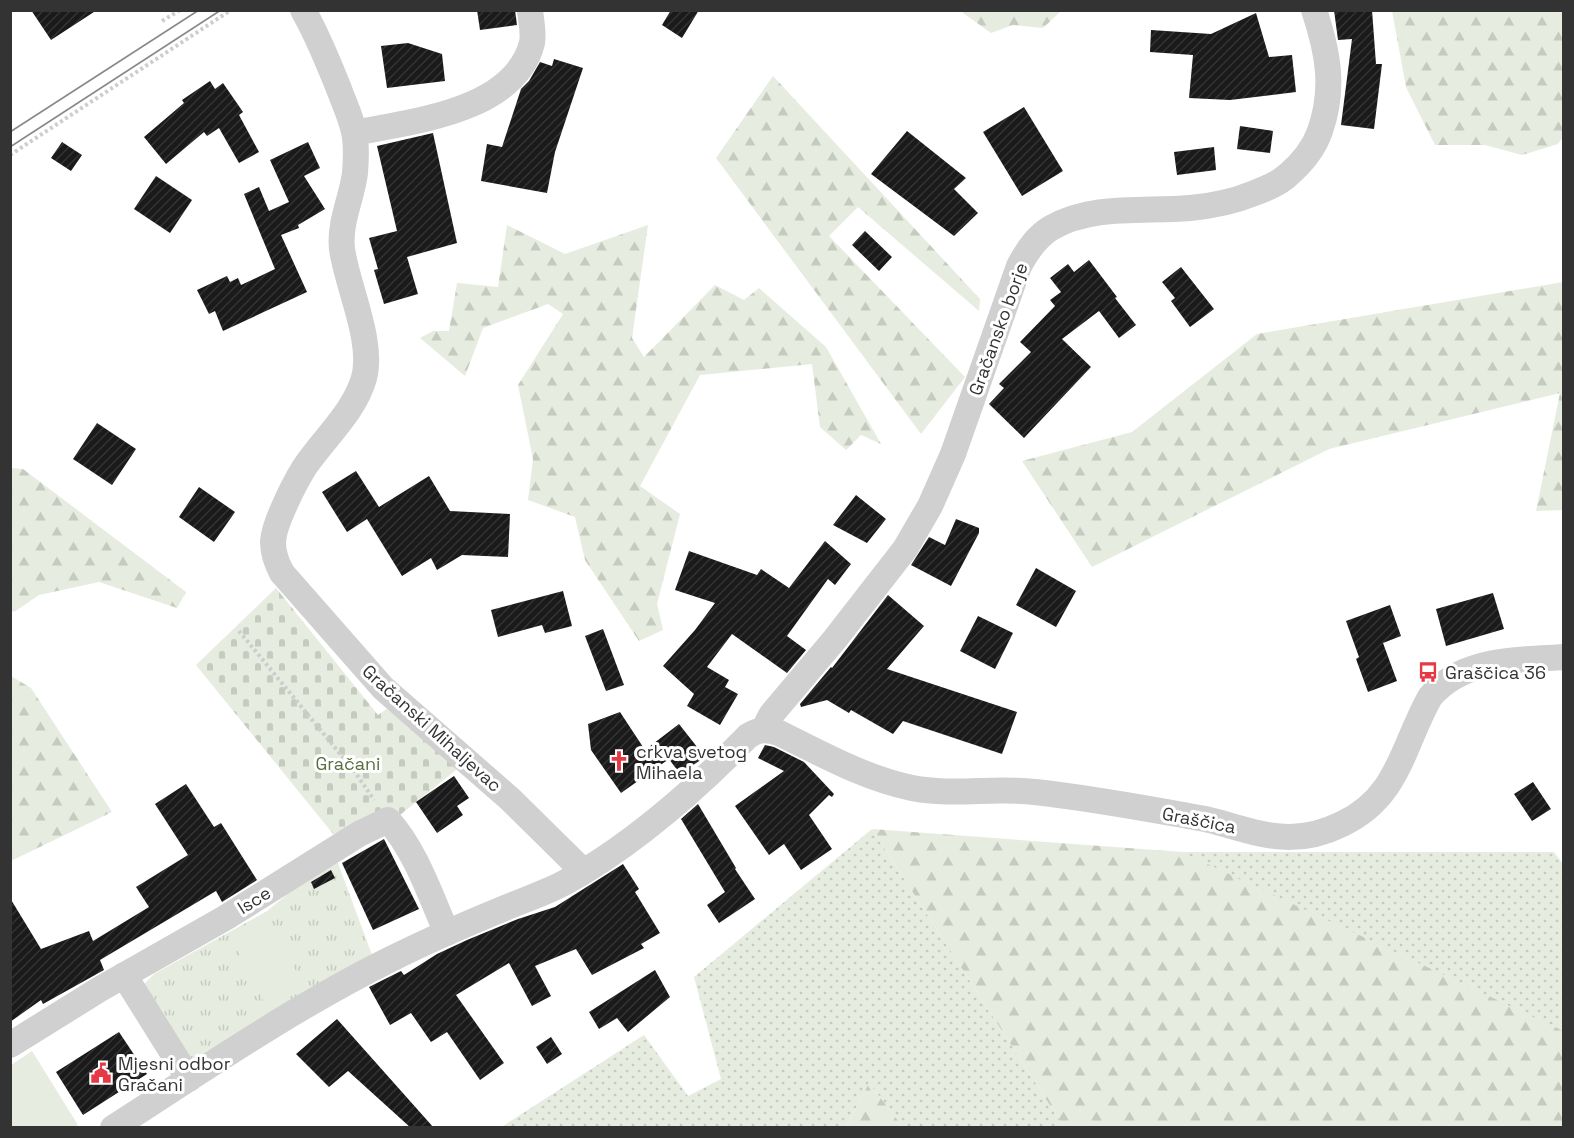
<svg xmlns="http://www.w3.org/2000/svg" width="1574" height="1138" font-family="'Space Grotesk',sans-serif">
	<style>
		.grass { fill: url(#grass-dots) }
		.forest { fill: url(#forest-firs) }
		.cemetery { fill: url(#cemetery-stones) }
		.park { fill: url(#park-tufts) }
		.pitch { fill: #e6ecdf }
		.building { fill: url(#building-hatch) }
		.lines { fill: none; stroke-linecap: round; stroke-linejoin: round }
		.path { stroke: #cdcdcd; stroke-width: 4; stroke-dasharray: 3 3; stroke-linecap: butt }
		.minor { stroke: #d0d0d0; stroke-width: 26 }
		.tram { stroke: #888; stroke-width: 1.5 }
		.labels { text-anchor: middle; dominant-baseline: central; stroke-width: 6; stroke-linejoin: round; paint-order: stroke }
		.street-label { font-size: 18px; fill: #333; stroke: #fff }
		.poi-label { font-size: 18px; fill: #333; stroke: #fff; text-anchor: start }
		.park-label { font-size: 18px; fill: #56703f; stroke: #fff }
	</style>
	<defs>
		<pattern id="grass-dots" width="8" height="8" patternUnits="userSpaceOnUse" patternTransform="scale(1.5)"><rect width="8" height="8" fill="#e6ecdf"/><path d="M2 2h.1M6 6h.1" fill="none" stroke="#c6cbc0" stroke-width="1.8" stroke-linecap="round"/></pattern>
		<pattern id="forest-firs" width="22" height="20" patternUnits="userSpaceOnUse" patternTransform="scale(1.5)"><rect width="22" height="20" fill="#e6ecdf"/><path d="M5 1l3.5 6h-7zM16 11l3.5 6h-7z" fill="#c6cbc0"/></pattern>
		<pattern id="cemetery-stones" width="16" height="16" patternUnits="userSpaceOnUse" patternTransform="scale(1.5)"><rect width="16" height="16" fill="#e6ecdf"/><path d="M2 7V4a2 2 0 0 1 4 0v3zM10 15v-3a2 2 0 0 1 4 0v3z" fill="#c6cbc0"/></pattern>
		<pattern id="park-tufts" width="24" height="20" patternUnits="userSpaceOnUse" patternTransform="scale(1.5)"><rect width="24" height="20" fill="#e6ecdf"/><path d="M3 7l-1-3M5 7V3M7 7l1-3M15 17l-1-3M17 17v-4M19 17l1-3" fill="none" stroke="#c6cbc0"/></pattern>
		<pattern id="building-hatch" width="6" height="6" patternUnits="userSpaceOnUse" patternTransform="scale(1.5)"><rect width="6" height="6" fill="#1a1a1a"/><path d="M-1 1l2-2M0 6l6-6M5 7l2-2" fill="none" stroke="#333"/></pattern>
	</defs>
	<rect width="100%" height="100%" fill="#fff"/>
	<path class="grass" d="M872 829 1064 1127H903L869 1083 846 1127 500 1128 644 1035 688 1096 721 1079 694 977Z
		M1174 852H1554L1563 864V1032Z"/>
	<path class="forest" d="M962 11V10L1061 11 1043 28 1013 25 991 33 963 13Z
		M1392 11H1563V137L1558 144 1522 155 1485 145H1435L1406 87Z
		M773 76 980 299 979 311 858 207 829 236 965 377 921 434 716 158Z
		M507 225 565 254 648 225 632 338 644 357 715 285 744 300 759 288 826 347 881 444 861 435 846 450 820 427 812 364 700 375 640 486 680 514 657 604 663 630 639 641 585 560 575 517 528 500 533 459 518 385 563 314 548 304 483 328 465 376 420 338 433 331H449L457 283 498 287Z
		M1563 282V510L1536 511 1560 393 1329 449 1092 567 1022 461 1132 432 1257 334Z
		M11 468 23 469 186 592 177 608 99 582 39 595 14 612 11 610Z
		M11 676 31 688 112 812 11 861Z
		M872 829 1182 852 1563 1031V1127H1064Z
		M869 1083 903 1127H846Z"/>
	<path class="cemetery" d="M276 588 378 715 391 706 461 766 395 819 386 807 338 840 196 665Z"/>
	<path class="park" d="M335 855 372 955 200 1057 185 1061 144 984 154 974 267 911Z"/>
	<path class="pitch" d="M273 926 302 983 264 1002 235 945Z
		M32 1051 78 1125 73 1127H11V1065Z"/>
	<path class="building" d="M31 10H97L51 40Z
		M477 10H515L517 25 480 30Z
		M671 10H699L682 38 662 25Z
		M1334 10H1372L1376 64H1382L1374 129 1341 125 1352 39 1338 40Z
		M1256 13 1269 57 1292 55 1296 92 1230 100 1189 98 1193 55 1150 52 1151 30 1211 34Z
		M408 43 442 54 445 81 387 88 381 46Z
		M554 59 583 68 555 152 547 193 481 181 487 144 502 147 521 89 529 81 540 62 552 66Z
		M210 81 215 89 223 83 243 112 239 115 259 152 239 163 219 128 207 136 204 132 166 164 144 137 184 103 182 100Z
		M1024 107 1063 171 1022 196 983 132Z
		M1240 126 1273 131 1270 153 1237 149Z
		M907 131 966 178 954 189 978 213 954 236 871 174Z
		M433 133 457 243 407 257 418 294 384 304 374 270 378 269 369 238 397 231 377 146Z
		M62 142 82 155 71 171 51 158Z
		M308 142 320 168 304 176 325 209 298 225 299 228 281 235 307 292 223 331 215 311 209 314 197 290 227 276 230 282 238 278 241 285 275 269 244 194 259 187 269 211 289 202 270 160Z
		M1214 147 1216 170 1177 175 1174 152Z
		M156 176 192 200 170 233 134 209Z
		M865 231 892 257 879 271 852 245Z
		M1089 260 1117 297 1115 298 1136 325 1119 338 1099 311 1062 339 1091 367 1024 438 989 404 1004 388 999 384 1031 352 1020 342 1055 306 1050 300 1061 292 1050 278 1068 264 1074 272Z
		M1181 267 1214 309 1190 327 1171 301 1175 298 1162 282Z
		M97 423 136 449 112 485 73 459Z
		M356 471 379 507 429 476 450 511 510 514 508 557 462 555 437 570 431 558 402 576 367 519 347 532 322 492Z
		M199 487 235 512 214 542 179 517Z
		M856 495 886 519 867 543 833 525Z
		M956 519 979 528V533L951 586 911 565 929 537 945 545Z
		M825 541 851 564 835 585 828 579 787 636 806 650 787 673 732 634 707 667 729 680 725 687 738 694 720 725 687 706 694 694 663 666 695 630 715 603 675 590 689 551 757 575 761 569 789 588Z
		M1036 568 1076 591 1056 627 1016 605Z
		M563 591 572 626 545 633 542 625 498 637 491 610Z
		M1493 593 1504 629 1446 646 1436 609Z
		M888 595 924 626 887 669 1017 712 1002 754 903 721 893 734 851 710 849 713 827 700 801 707 800 704 831 667 832 668Z
		M1390 605 1401 636 1383 643 1397 681 1368 692 1356 659 1359 657 1346 621Z
		M978 616 1013 633 995 669 960 651Z
		M603 629 624 685 606 691 585 636Z
		M620 712 645 750 679 724 705 757 680 774 669 759 621 793 591 750 588 724Z
		M765 745 774 747 804 762 834 794 832 797 829 795 809 815 832 849 801 870 784 844 769 855 735 806 784 771 758 758Z
		M454 776 469 798 457 806 463 815 437 833 416 802Z
		M1533 782 1551 809 1532 821 1514 794Z
		M186 784 214 827 221 823 257 880 222 902 216 891 100 960 104 970 43 1004 41 1000 10 1022V898L41 949 89 931 93 941 149 907 136 887 188 855 155 804Z
		M698 804 736 868 735 869 755 899 719 923 707 905 725 892 681 819Z
		M384 839 419 909 373 930 342 863Z
		M623 864 639 889 635 892 660 933 641 944 644 948 592 975 576 949 535 966 551 996 532 1006 509 963 456 995 504 1063 480 1080 447 1032 431 1042 411 1013 390 1025 369 987 401 971 404 975 437 954 467 940 518 919 555 907Z
		M331 870 335 878 314 889 311 882Z
		M655 970 670 997 628 1032 617 1018 599 1029 589 1012Z
		M337 1019 434 1128H411L348 1071 329 1087 296 1054Z
		M119 1032 147 1074 83 1115 56 1072Z
		M551 1037 562 1054 547 1064 536 1047Z"/>
	<g class="lines">
		<path class="path" d="M162 21 180 10
			M10 155 231 10
			M239 631 355 772 374 800"/>
		<path class="minor" d="M303 10C318 36 328 62 339 89 344 103 351 117 354 132 357 145 356 160 355 173 352 198 339 222 342 249 347 286 374 341 364 378 354 413 323 439 304 468 296 481 289 495 283 509 272 534 268 547 282 573L383 688 510 799 583 871
			M355 133C412 121 514 112 532 43 534 33 531 21 530 10
			M764 729 771 715 835 639 905 549 930 506 953 454 1019 266C1027 251 1036 237 1051 228 1092 204 1145 212 1190 208 1212 206 1232 202 1252 194 1265 189 1278 184 1288 175 1302 163 1314 148 1320 131 1335 88 1328 52 1314 10
			M124 975 189 1079
			M10 1045 100 989 225 918 359 834 388 820C416 851 430 895 447 933
			M113 1128C203 1070 293 1008 389 960 427 941 466 924 505 908 524 900 545 893 564 883 630 847 695 790 748 736 759 729 766 729 779 733 822 754 864 778 912 788 953 796 994 787 1035 792 1091 798 1149 809 1205 819 1232 825 1261 837 1289 837 1307 837 1326 832 1342 824 1399 797 1402 747 1430 697 1462 658 1517 660 1564 657"/>
		<path class="tram" d="M10 132 199 10
			M10 147 221 10"/>
	</g>
	<defs>
		<g id="bus-bare" transform="scale(1.62)"><path d="M-5-6H5V4H4V6H2V4H-2V6H-4V4H-5ZM-3.5-4V0h7V-4ZM-3.5 1.2v1.5H-2V1.2ZM2 1.2v1.5H3.5V1.2Z" fill="#e63946" stroke="#fff" stroke-width="2.5" paint-order="stroke"/></g>
		<g id="church-bare" transform="scale(1.62)"><path d="M-1.2-6h2.4v3.5h3.3v2.4h-3.3V6h-2.4V-.1h-3.3v-2.4h3.3Z" fill="#e63946" stroke="#fff" stroke-width="2.5" paint-order="stroke"/></g>
		<g id="civic-bare" transform="scale(1.62)"><path d="M-.6-6.5H3V-4.5H.6V-3L4-1V1h2V6H-6V1h2V-1L-.6-3ZM-1.2 2.5V6h2.4V2.5Z" fill="#e63946" stroke="#fff" stroke-width="2.5" paint-order="stroke"/></g>
	</defs>
	<g fill-rule="evenodd">
		<use href="#bus-bare" x="1428" y="672"/>
		<use href="#church-bare" x="619" y="761"/>
		<use href="#civic-bare" x="101" y="1073"/>
	</g>
	<g class="labels">
		<g class="street-label">
			<text transform="translate(998 329) rotate(-70)">Gračansko borje</text>
			<text transform="translate(432 728) rotate(42)">Gračanski Mihaljevac</text>
			<text transform="translate(1199 820) rotate(11)">Graščica</text>
			<text transform="translate(254 900) rotate(-32)">Isce</text>
		</g>
		<g class="poi-label">
			<text x="1445" y="672">Graščica 36</text>
			<text x="636" y="751">crkva svetog<tspan x="636" dy="21">Mihaela</tspan></text>
			<text x="118" y="1063">Mjesni odbor<tspan x="118" dy="21">Gračani</tspan></text>
		</g>
		<g class="park-label">
			<text x="348" y="763">Gračani</text>
		</g>
	</g>
	<rect width="1574" height="1138" fill="none" stroke="#333333" stroke-width="24"/>
</svg>
